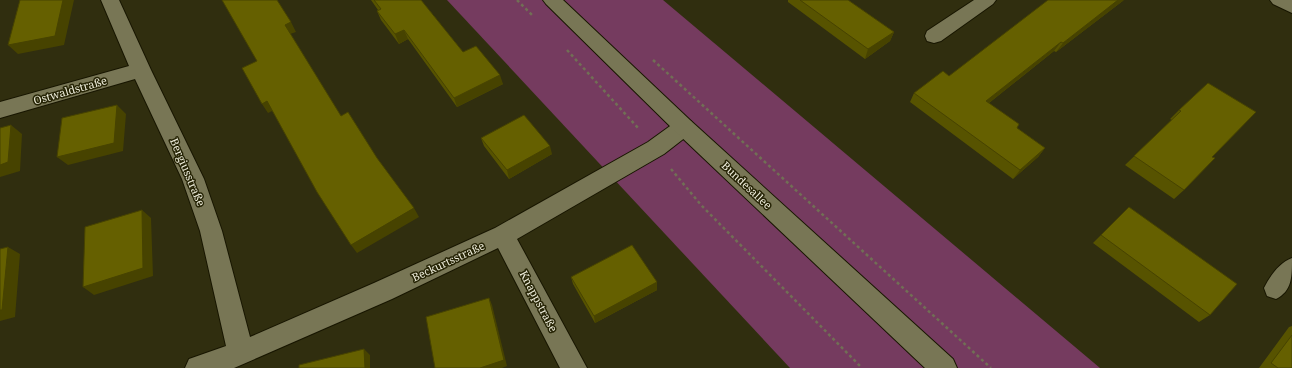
<svg xmlns="http://www.w3.org/2000/svg" width="1292" height="368" font-family="'Noto Serif',serif">
	<style>
		.green { fill: #753b5f }
		.lines { fill: none; stroke-linecap: round; stroke-linejoin: round }
		.minor-casing { stroke: #181600; stroke-width: 2 }
		.tertiary-casing { stroke: #181600; stroke-width: 2 }
		.path { stroke: #716f55; stroke-width: 2.5; stroke-dasharray: 3 3; stroke-linecap: butt }
		.minor { fill: #787655; fill-rule: evenodd }
		.tertiary { fill: #787655; fill-rule: evenodd }
		.wall { fill: #575300 }
		.shaded-wall { fill: #474300 }
		.building { fill: #656000; stroke: #474300 }
		.labels { text-anchor: middle; dominant-baseline: central; stroke-width: 3; stroke-linejoin: round; paint-order: stroke }
		.street-label { font-size: 11px; fill: #eeeddb; stroke: #262405 }
	</style>
	<rect width="100%" height="100%" fill="#302e0f"/>
	<path class="green" d="M447 0H663L1100 368H790Z"/>
	<g class="lines">
		<g class="minor-casing">
			<path id="minor" d="M101 0H119L151 70 204 179 222 231 250 337 374 283 495 228 648 142 677 121 684 119 691 121 694 127 691 133 664 154 517 239 587 368H560L498 248 392 299 241 365 234 368H185L189 359 226 346 200 231 182 179 135 79 0 118V102L129 66Z
				M974 0H996L993 4 941 41 934 43 927 41 925 36 927 31Z
				M1270 0H1292V13L1273 4Z
				M1292 258C1292 277 1292 291 1276 299L1267 296 1264 288C1270 276 1279 263 1292 258Z"/>
		</g>
		<g class="tertiary-casing">
			<path id="tertiary" d="M543 0H563L691 121 953 359 957 368H925L677 133 546 4Z"/>
		</g>
		<path class="path" d="M517 0 532 15
			M567 50 639 129
			M653 60 991 368
			M671 169 701 205 862 368"/>
		<use href="#minor" class="minor"/>
		<use href="#tertiary" class="tertiary"/>
	</g>
	<path class="wall" d="M371 0H421L463 52 503 84 457 107 408 39 399 44 381 20 377 11 378 10Z
		M788 0H848L894 32 890 41 865 59 788 2Z
		M1124 0 1056 52 1054 51 989 103 1017 128 1045 148 1038 157 1013 179 910 102 914 93 949 76Z
		M1179 110 1256 112 1212 157 1184 190 1174 199 1125 165 1172 120 1170 119Z
		M481 138 552 154 509 179 484 146Z
		M1129 207 1210 315 1199 322 1093 243Z
		M571 277 657 282V290L595 323 573 284Z
		M1292 326V368H1259L1289 327Z"/>
	<path class="shaded-wall" d="M63 0H74L64 45 18 54 8 45Z
		M1118 0H1124L1056 52 1063 43Z
		M291 22 296 32 290 34 285 25Z
		M404 30 408 39 399 44 395 34Z
		M894 32 890 41 865 59 868 49Z
		M1061 42 1054 51 980 110 986 101Z
		M500 75 503 84 457 107 454 98Z
		M267 101 274 110 268 113 262 104Z
		M117 105 126 114 123 151 68 165 57 157Z
		M11 125 22 134 20 171 0 177V165Z
		M550 146 552 154 509 179 507 170Z
		M1045 148 1038 157 1013 179 1020 170Z
		M414 208 419 217 357 253 351 245Z
		M142 210 151 218 153 276 94 295 83 287Z
		M8 247 20 254 15 317 0 321V310Z
		M657 282V290L595 323 594 316Z
		M489 298 492 305 507 366 502 368H480Z
		M364 349 370 355V368H365Z"/>
	<path class="building" d="M20 0H63L55 36 8 45Z
		M222 0H277L291 22 285 25 341 116 348 112 377 158 414 208 351 245 317 192 267 101 262 104 242 68 257 61Z
		M374 0H421L463 52 476 46 500 75 454 98 404 30 395 34 377 11 381 9Z
		M800 0H848L894 32 868 49Z
		M1048 0H1118L1063 43 1061 42 986 101 1019 124 1017 128 1045 148 1020 170 914 93 943 71 949 76Z
		M1208 83 1256 112 1212 157 1215 158 1184 190 1134 156 1181 111 1179 110Z
		M117 105 114 143 57 157 62 118Z
		M524 115 550 146 507 170 481 138Z
		M11 125 8 162 0 165V128Z
		M1129 207 1237 284 1210 315 1101 235Z
		M142 210 143 268 83 287 85 227Z
		M632 245 657 282 594 316 571 277Z
		M8 247 2 310H0V249Z
		M489 298 504 360 480 368H435L426 317Z
		M1292 335V368H1278L1271 363Z
		M364 349 365 368H299V365Z"/>
	<g class="labels">
		<g class="street-label">
			<text transform="translate(70 90) rotate(-16)">Ostwaldstraße</text>
			<text transform="translate(188 172) rotate(67)">Bergiusstraße</text>
			<text transform="translate(747 185) rotate(43)">Bundesallee</text>
			<text transform="translate(448 261) rotate(-25)">Beckurtsstraße</text>
			<text transform="translate(539 301) rotate(62)">Knappstraße</text>
		</g>
	</g>
</svg>
